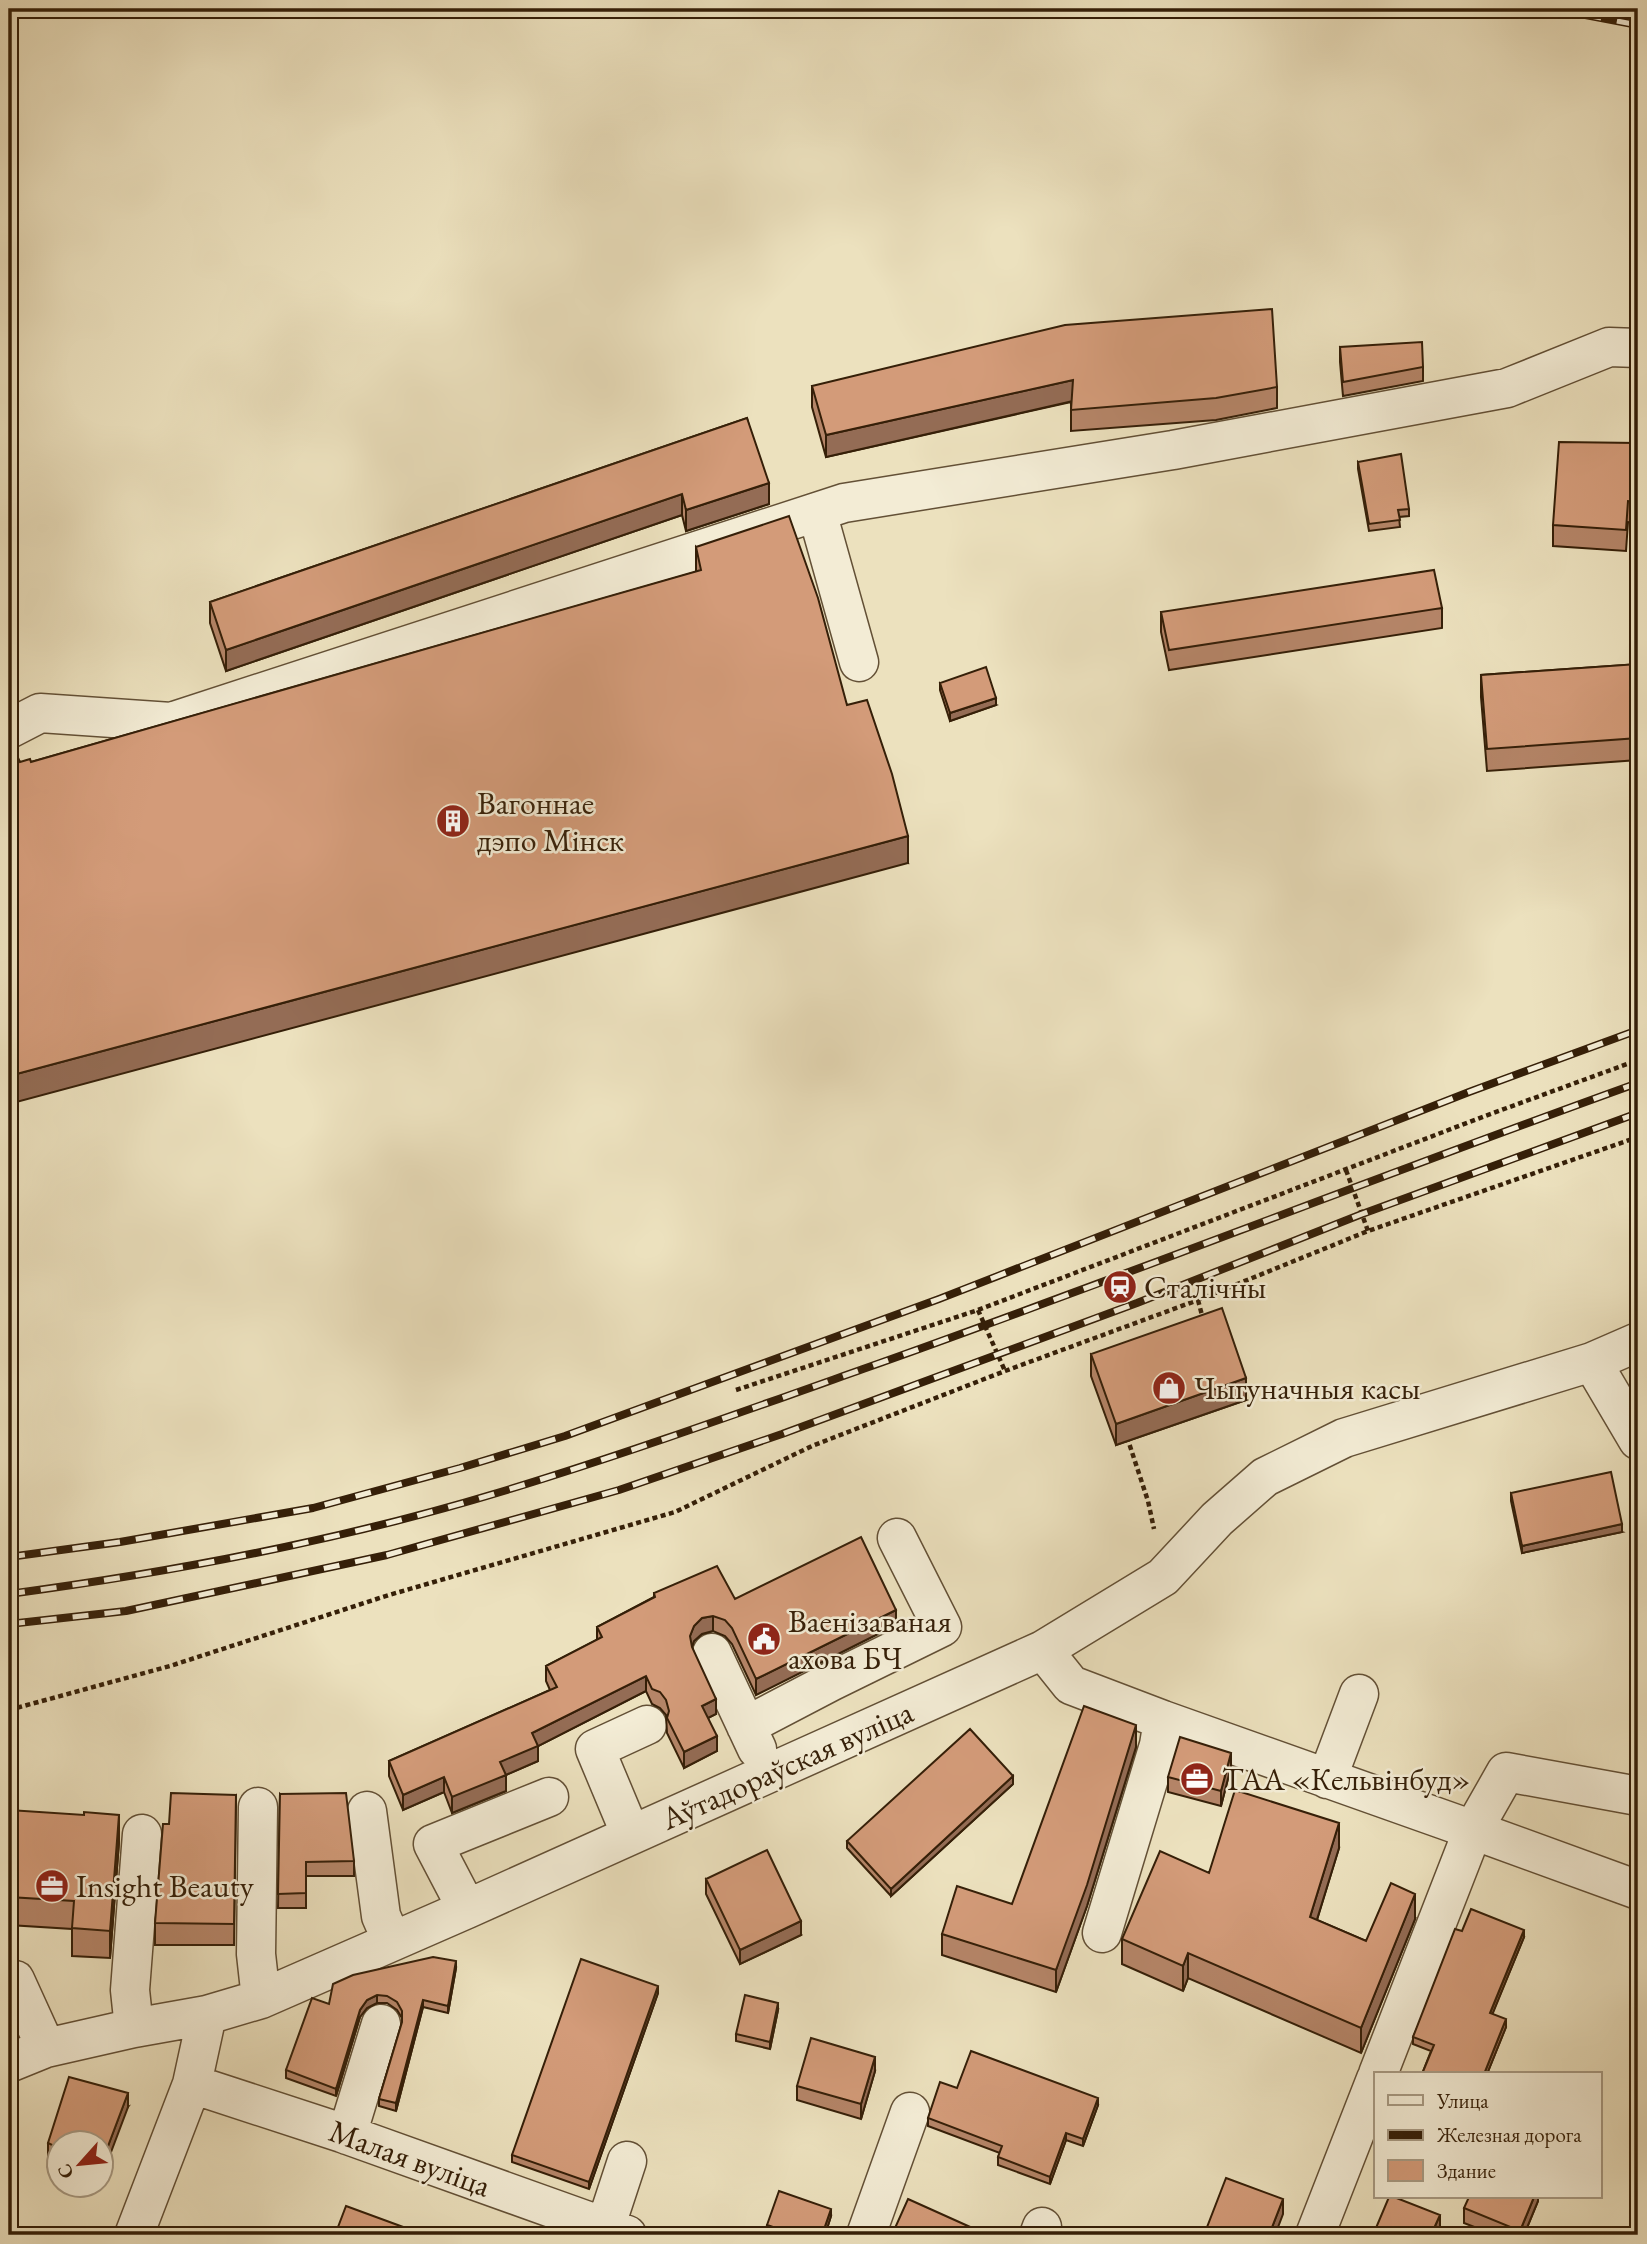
<svg xmlns="http://www.w3.org/2000/svg" width="1647" height="2244" font-family="'EB Garamond',serif">
	<style>
		.lines { fill: none; stroke-linecap: round; stroke-linejoin: round }
		.minor-casing { stroke: #635036; stroke-width: 41 }
		.path { stroke: #351f08; stroke-width: 4.5; stroke-dasharray: 5 3.5; stroke-linecap: butt }
		.minor { stroke: #f3ecd5; stroke-width: 38 }
		.rail-casing { stroke: #351f08; stroke-width: 8 }
		.rail { stroke: #f3ecd5; stroke-width: 5; stroke-dasharray: 16; stroke-linecap: butt }
		.wall { fill: #b58568; stroke: #351f08; stroke-width: 2 }
		.shaded-wall { fill: #946c55; stroke: #351f08; stroke-width: 2 }
		.building { fill: #d39b79; stroke: #351f08; stroke-width: 2 }
		.labels { text-anchor: middle; dominant-baseline: central; stroke-width: 5; stroke-linejoin: round; paint-order: stroke }
		.poi-label { font-size: 32px; fill: #351f08; stroke: #f3ecd5; text-anchor: start }
		.street-label { font-size: 32px; fill: #351f08; stroke: #f3ecd5 }
	</style>
	<rect width="100%" height="100%" fill="#ece1be"/>
	<filter id="stains"><feTurbulence type="fractalNoise" baseFrequency=".00286" numOctaves="4"/><feColorMatrix values="0 0 0 0 .2 0 0 0 0 .09 0 0 0 0 .02 0 0 0 .5 -.17"/></filter>
	<radialGradient id="worn" r=".72"><stop offset=".6" stop-color="#630" stop-opacity="0"/><stop offset="1" stop-color="#630" stop-opacity=".3"/></radialGradient>
	<g class="lines">
		<g class="minor-casing">
			<path id="minor" d="M817 512 859 662
				M9 729 40 713 171 722 844 503 1173 450 1507 388 1609 347 1638 348
				M1592 1362 1638 1440
				M1043 1650 1071 1685 1163 1720 1473 1830 1378 2074
				M712 1653 757 1749
				M746 1726 832 1681 942 1627 897 1538
				M1327 1779 1359 1694
				M1638 1796 1506 1772 1473 1830 1638 1890
				M258 1807 256 1954 261 1999
				M367 1811 381 1916 392 1941
				M631 1835 595 1749 647 1725
				M467 1909 433 1844 549 1797
				M1102 1933 1159 1745 1163 1720
				M9 1979 15 1980 46 2048
				M134 2028 130 1990 142 1834
				M9 2063 46 2048 134 2028 207 2015 261 1999 467 1909 1043 1650 1163 1577 1217 1519 1265 1477 1344 1438 1592 1362 1638 1342
				M192 2084 342 2133 627 2235
				M347 2135 381 2024
				M605 2228 627 2161
				M134 2235 192 2084 207 2015
				M866 2235 910 2112
				M1039 2235 1042 2227
				M1315 2235 1376 2079"/>
		</g>
		<path class="path" d="M1346 1170 1368 1231
			M1198 1300 1203 1319
			M978 1310 1005 1371
			M736 1390 978 1310 1485 1116 1638 1060
			M1127 1437 1148 1501 1154 1529
			M9 1710 170 1666 389 1595 675 1512 812 1446 1005 1371 1198 1300 1368 1231 1638 1137"/>
		<use href="#minor" class="minor"/>
		<g class="rail-casing">
			<path id="rail" d="M1554 9 1638 25
				M1628 9 1638 12
				M9 1557 120 1542 313 1508 460 1468 565 1436 939 1299 1469 1092 1638 1030
				M9 1594C173 1572 338 1541 497 1493 620 1456 742 1412 863 1369 1123 1277 1379 1176 1638 1083
				M9 1624 126 1611 387 1555 619 1490 782 1434 1137 1303 1362 1214 1638 1113"/>
		</g>
		<use href="#rail" class="rail"/>
	</g>
	<path class="wall" d="M1631 221H1638V262H1631Z
		M1340 347 1423 367V381L1343 396 1340 362Z
		M812 386 1277 387V408L1216 420 1071 431V402L826 457 812 407Z
		M747 418 769 504 686 531 682 515 226 671 210 623V602Z
		M1638 443V523L1628 522 1626 551 1553 546V525Z
		M1358 462 1409 509V516L1399 517 1400 527 1369 531 1358 469Z
		M696 547 847 705 908 863 20 762H31L696 572Z
		M1442 608V628L1169 670 1161 632V612Z
		M1638 664V760L1487 771 1481 697V675Z
		M940 683 996 705 950 721 940 690Z
		M1091 1354 1246 1400 1116 1445 1091 1376Z
		M1511 1493 1622 1532 1522 1553 1511 1501Z
		M654 1593 735 1599 896 1625 756 1695 732 1644 725 1636 713 1631 702 1634 694 1641 692 1647 716 1714 708 1718 717 1751 684 1768 667 1733 666 1715 660 1708 652 1704 646 1691 538 1746V1761L506 1775V1791L452 1813 444 1792 403 1810 389 1776V1761L550 1690 546 1681V1666L597 1640V1627L654 1597Z
		M1136 1747 1087 1906 1056 1992 942 1955V1934L1012 1904Z
		M1231 1767 1221 1806 1168 1792V1777Z
		M1013 1784 891 1896 847 1848V1841Z
		M280 1794 354 1861V1876H306V1908H278Z
		M236 1795 234 1945H155V1923L169 1824Z
		M9 1810 119 1842 110 1958 72 1956V1929L9 1925Z
		M1339 1848 1317 1920 1366 1941 1415 1919 1361 2053 1188 1978 1183 1991 1122 1964V1939L1209 1873Z
		M706 1879 801 1935 740 1964 706 1894Z
		M1462 1931 1524 1937 1492 2014 1506 2027 1487 2074H1422L1431 2051 1413 2044V2037Z
		M456 1968 448 2013 423 2007 396 2111 379 2106V2099L402 2022V2018L397 2010 387 2003H377L367 2008 360 2017 336 2096 286 2078V2070L329 2004Z
		M658 1993 589 2189 512 2162V2155Z
		M778 2010 770 2049 736 2041V2034Z
		M875 2071 861 2119 797 2100V2086Z
		M957 2088 1098 2105 1083 2146 1066 2140 1050 2184 998 2165V2157L1000 2153 928 2126V2118Z
		M128 2107 102 2143H60V2163L48 2158V2143Z
		M1538 2197V2201L1524 2235H1495L1464 2223V2208Z
		M831 2216 825 2235H776L767 2232V2225Z
		M895 2228 988 2235H895Z"/>
	<path class="shaded-wall" d="M1073 380V401L826 457V435Z
		M769 483V504L686 531V510Z
		M682 494V515L226 671V650Z
		M996 698V705L950 721V713Z
		M908 836V863L9 1104V1076Z
		M1246 1378V1400L1116 1445V1424Z
		M1622 1524V1532L1522 1553V1546Z
		M896 1610V1625L756 1695V1679Z
		M713 1616V1631L702 1634 694 1641 690 1652V1636L694 1626 702 1618Z
		M646 1676V1691L538 1746V1761L501 1777 506 1775V1791L452 1813V1797L500 1762 532 1733Z
		M716 1699V1714L702 1721V1706Z
		M1136 1725V1747L1087 1906 1056 1992V1970Z
		M717 1736V1751L684 1768V1752Z
		M1231 1753V1767L1221 1806V1791Z
		M1013 1776V1784L891 1896V1889Z
		M444 1777V1792L403 1810V1795Z
		M119 1815V1842L110 1958V1931Z
		M1339 1823V1848L1310 1942V1917Z
		M1415 1894V1919L1361 2053V2028Z
		M801 1921V1935L740 1964V1950Z
		M1524 1930V1937L1490 2020V2013Z
		M1188 1953V1978L1183 1991V1966Z
		M456 1961V1968L448 2013V2006Z
		M658 1986V1993L589 2189V2182Z
		M377 1995V2003L367 2008 360 2017 336 2096V2089L360 2010 367 2000Z
		M423 2000V2007L396 2111V2103Z
		M778 2003V2010L770 2049V2042Z
		M1506 2019V2027L1487 2074H1484Z
		M875 2057V2071L861 2119V2104Z
		M128 2093V2107L102 2176V2162Z
		M1098 2098V2105L1083 2146V2139Z
		M1066 2133V2140L1050 2184V2177Z
		M1534 2197H1538V2201L1524 2235H1520V2231Z
		M1283 2199V2214L1275 2235H1269Z
		M831 2209V2216L825 2235H822Z
		M1440 2215V2229L1437 2235H1431Z"/>
	<path class="building" d="M1631 221H1638V254H1631Z
		M1272 309 1277 387 1216 398 1071 410 1073 380 826 435 812 386 1065 325Z
		M1422 342 1423 367 1343 382 1340 347Z
		M747 418 769 483 686 510 682 494 226 650 210 602Z
		M1559 442 1638 443V502L1628 501 1626 530 1553 525Z
		M1401 454 1409 509 1398 510 1400 520 1369 524 1358 462Z
		M789 516 818 598 847 705 867 700 892 774 908 836 9 1076V739L20 762 30 759 31 762 701 570 696 547Z
		M1434 570 1442 608 1169 650 1161 612Z
		M1638 664V738L1487 749 1481 675Z
		M986 667 996 698 950 713 940 683Z
		M1222 1308 1246 1378 1116 1424 1091 1354Z
		M1611 1472 1622 1524 1522 1546 1511 1493Z
		M861 1537 896 1610 756 1679 732 1628 725 1620 713 1616 702 1618 694 1626 690 1636 692 1647 716 1699 702 1706 717 1736 684 1752 667 1718 669 1711 666 1700 660 1692 652 1689 646 1676 532 1733 538 1746 500 1762 506 1775 452 1797 444 1777 403 1795 389 1761 557 1687 546 1666 602 1637 597 1627 655 1597 654 1593 717 1566 735 1599Z
		M1084 1706 1136 1725 1087 1885 1056 1970 942 1934 957 1886 1012 1904Z
		M970 1729 1013 1776 891 1889 847 1841Z
		M1180 1737 1231 1753 1221 1791 1168 1777Z
		M1235 1790 1339 1823 1310 1917 1366 1941 1391 1883 1415 1894 1361 2028 1188 1953 1183 1966 1122 1939 1160 1851 1209 1873Z
		M171 1793 236 1795 234 1924 155 1923 163 1824H169Z
		M346 1793 354 1861 306 1862V1893L278 1894 280 1794Z
		M9 1810 84 1815V1812L119 1815 110 1931 72 1928 74 1901 9 1897Z
		M767 1850 801 1921 740 1950 706 1879Z
		M1471 1909 1524 1930 1490 2013 1506 2019 1484 2074H1422L1434 2045 1413 2037 1455 1929 1462 1931Z
		M433 1957 456 1961 448 2006 423 2000 396 2103 379 2099 402 2022V2011L397 2002 387 1996 377 1995 367 2000 360 2010 336 2089 286 2070 312 1998 329 2004 333 1984 353 1975Z
		M581 1959 658 1986 589 2182 512 2155Z
		M745 1995 778 2003 770 2042 736 2034Z
		M811 2038 875 2057 861 2104 797 2086Z
		M971 2051 1098 2098 1083 2139 1066 2133 1050 2177 998 2157 1002 2146 928 2118 940 2082 957 2088Z
		M69 2077 128 2093 102 2162V2143H60V2149L48 2143Z
		M1226 2178 1283 2199 1269 2235H1204Z
		M779 2191 831 2209 822 2235H797L767 2225Z
		M1389 2197H1394L1440 2215 1431 2235H1373Z
		M1469 2197H1534L1520 2231 1464 2208Z
		M908 2199 988 2235H910L895 2228Z
		M346 2206 425 2235H335Z"/>
	<defs>
		<g id="building-disc" transform="scale(1.75)"><circle r="9.5" fill="#8f2418" stroke="#f3ecd5"/><path d="M-4-6H4V6H1V3H-1V6H-4ZM-2.5-4.3h1.7v1.8h-1.7ZM.8-4.3h1.7v1.8H.8ZM-2.5-1h1.7V.8h-1.7ZM.8-1h1.7V.8H.8Z" fill="#fff"/></g>
		<g id="station-disc" transform="scale(1.75)"><circle r="9.5" fill="#8f2418" stroke="#f3ecd5"/><path d="M-3-6H3Q5-6 5-4V2Q5 4 3 4L4.5 6H3L1.5 4h-3L-3 6H-4.5L-3 4Q-5 4-5 2V-4Q-5-6-3-6ZM-3.5-4v3h7v-3ZM-3.5 1v1.5H-2V1ZM2 1v1.5H3.5V1Z" fill="#fff"/></g>
		<g id="shop-disc" transform="scale(1.75)"><circle r="9.5" fill="#8f2418" stroke="#f3ecd5"/><path d="M-5-2.5h2.3a2.7 3.5 0 0 1 5.4 0H5L5.5 6h-11ZM-1.5-2.5h3a1.5 2.3 0 0 0-3 0Z" fill="#fff"/></g>
		<g id="civic-disc" transform="scale(1.75)"><circle r="9.5" fill="#8f2418" stroke="#f3ecd5"/><path d="M-.6-6.5H3V-4.5H.6V-3L4-1V1h2V6H-6V1h2V-1L-.6-3ZM-1.2 2.5V6h2.4V2.5Z" fill="#fff"/></g>
		<g id="office-disc" transform="scale(1.75)"><circle r="9.5" fill="#8f2418" stroke="#f3ecd5"/><path d="M-6-3h4V-5.5h4V-3h4V5H-6ZM-1-4.5V-3h2v-1.5ZM-6 0V1H6V0Z" fill="#fff"/></g>
	</defs>
	<g fill-rule="evenodd">
		<use href="#building-disc" x="453" y="821"/>
		<use href="#station-disc" x="1120" y="1287"/>
		<use href="#shop-disc" x="1169" y="1388"/>
		<use href="#civic-disc" x="764" y="1639"/>
		<use href="#office-disc" x="1197" y="1779"/>
		<use href="#office-disc" x="52" y="1886"/>
	</g>
	<g class="labels">
		<g class="poi-label">
			<text x="477" y="803">Вагоннае<tspan x="477" dy="37">дэпо Мінск</tspan></text>
			<text x="1144" y="1287">Сталічны</text>
			<text x="1194" y="1388">Чыгуначныя касы</text>
			<text x="788" y="1621">Ваенізаваная<tspan x="788" dy="37">ахова БЧ</tspan></text>
			<text x="1222" y="1779">ТАА «Кельвінбуд»</text>
			<text x="76" y="1886">Insight Beauty</text>
		</g>
		<g class="street-label">
			<text transform="translate(787 1765) rotate(-24)">Аўтадораўская вуліца</text>
			<text transform="translate(410 2158) rotate(20)">Малая вуліца</text>
		</g>
	</g>
	<rect width="1647" height="2244" fill="none" stroke="#ece1be" stroke-width="35"/>
	<rect x="10" y="10" width="1626" height="2223" fill="none" stroke="#351f08" stroke-width="3.5"/>
	<rect x="18" y="18" width="1612" height="2209" fill="none" stroke="#351f08" stroke-width="2"/>
	<rect x="1374" y="2072" width="228" height="126" fill="#f3ecd5" stroke="#a79a83" stroke-width="2"/>
	<rect x="1388" y="2095" width="35" height="10" fill="#f3ecd5" stroke="#a79a83" stroke-width="2"/>
	<text x="1437" y="2108" font-size="21" fill="#351f08">Улица</text>
	<rect x="1388" y="2130" width="35" height="10" fill="#351f08" stroke="#a79a83" stroke-width="2"/>
	<text x="1437" y="2142" font-size="21" fill="#351f08">Железная дорога</text>
	<rect x="1388" y="2160" width="35" height="21" fill="#d39b79" stroke="#a79a83" stroke-width="2"/>
	<text x="1437" y="2178" font-size="21" fill="#351f08">Здание</text>
	<g transform="translate(80 2164) rotate(243)"><circle r="33" fill="#f3ecd5" stroke="#a79a83" stroke-width="2"/>
	<path d="M0-5L12 26L0 18L-12 26Z" fill="#8f2418"/>
	<text y="-10" font-size="19" font-weight="bold" text-anchor="middle" fill="#351f08">С</text>
	</g>
	<rect width="100%" height="100%" filter="url(#stains)"/>
	<rect width="100%" height="100%" fill="url(#worn)"/>
</svg>
